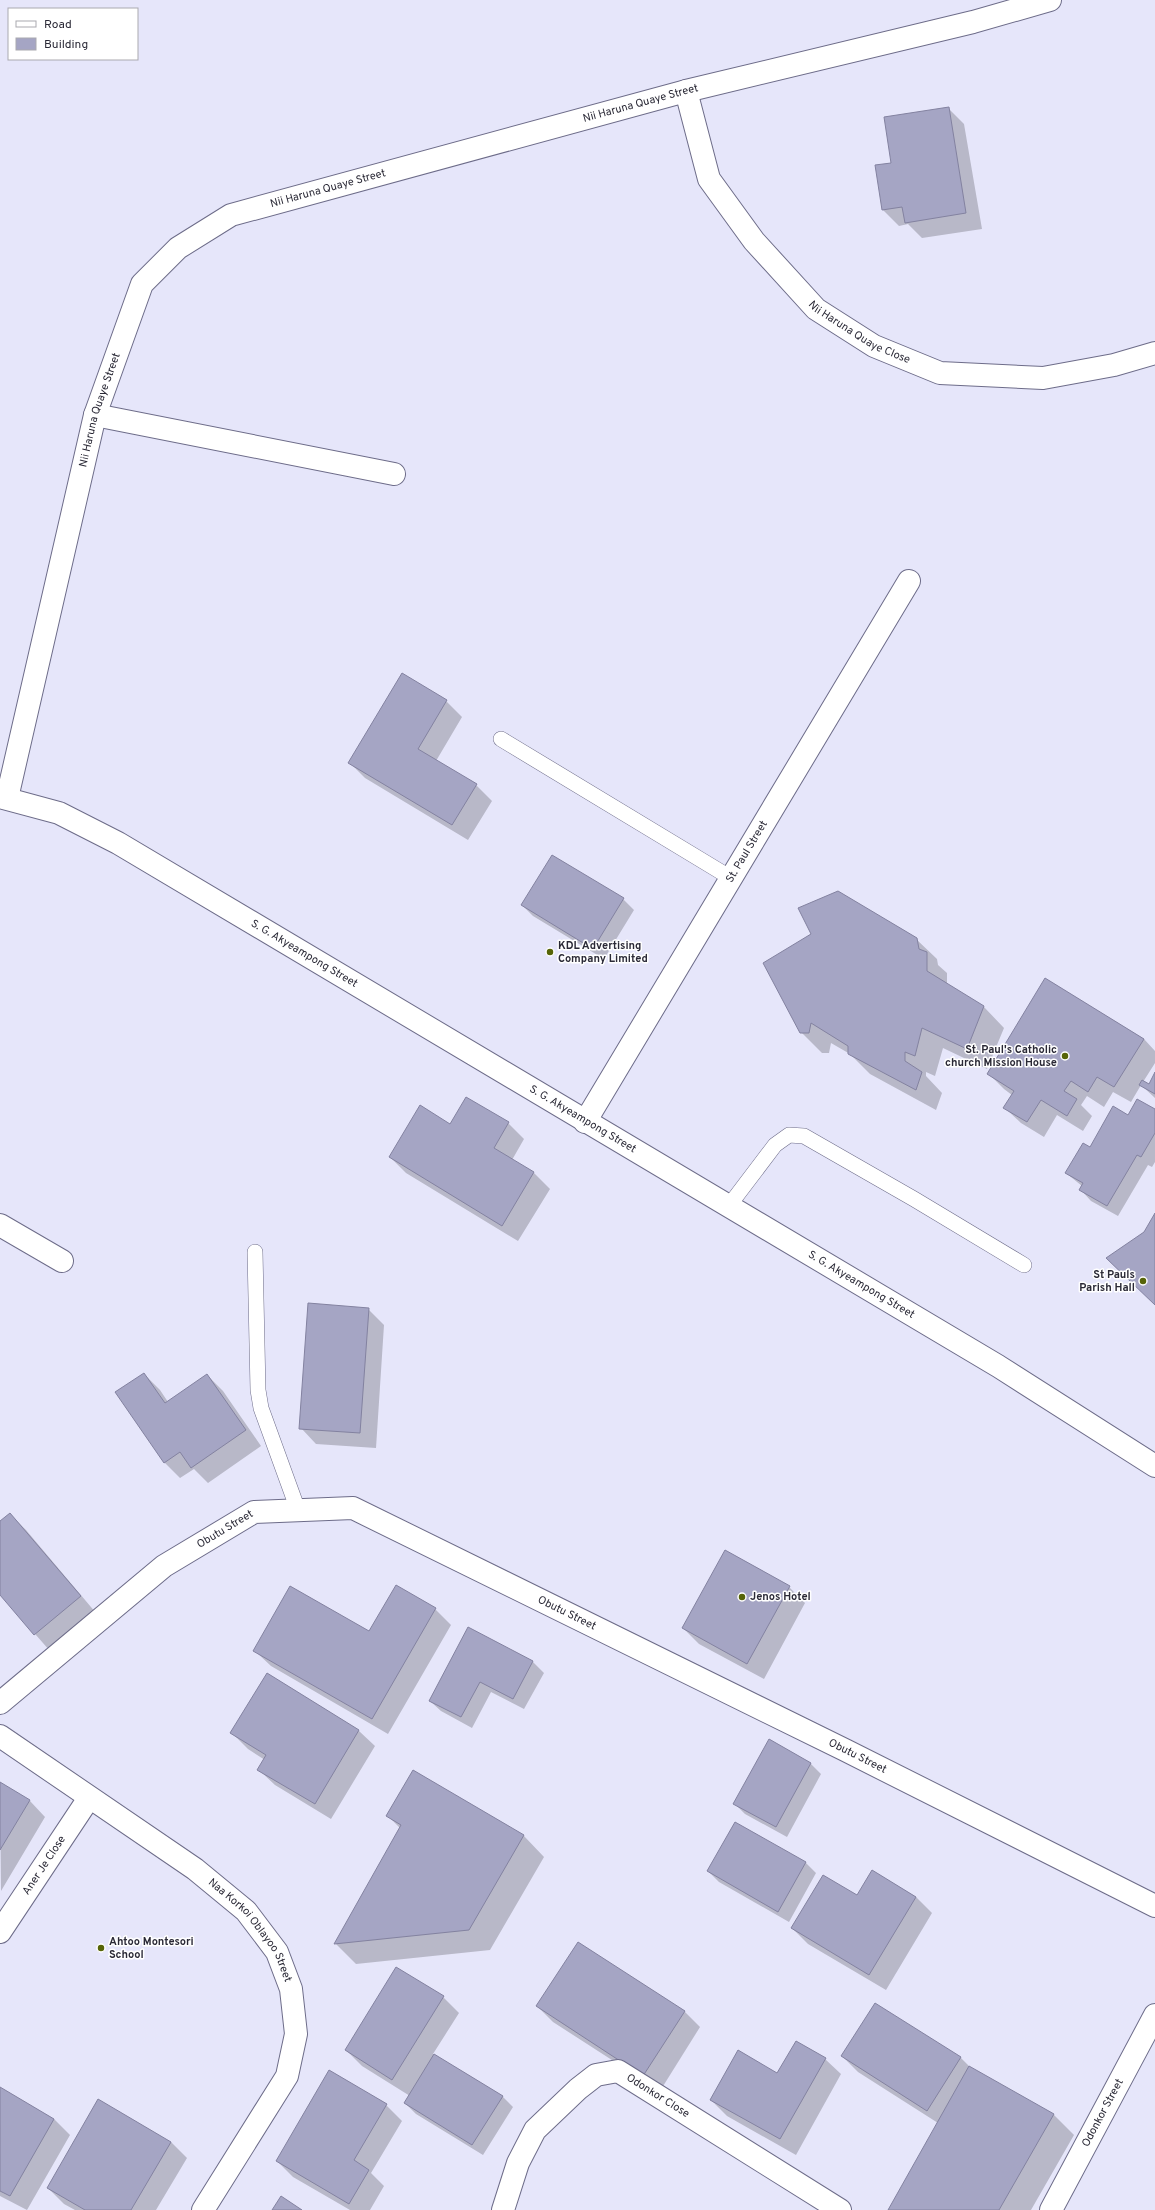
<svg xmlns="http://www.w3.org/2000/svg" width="1155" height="2210" font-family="Overpass,sans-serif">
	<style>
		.shadow { fill: #0003 }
		.building { fill: #a5a5c4; stroke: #8382a0 }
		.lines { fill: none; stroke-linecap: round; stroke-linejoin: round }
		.service-casing { stroke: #6d6c89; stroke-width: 16 }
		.minor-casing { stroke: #6d6c89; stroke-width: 24 }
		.tertiary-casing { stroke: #6d6c89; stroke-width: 24 }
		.service { stroke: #fff; stroke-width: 15 }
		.minor { stroke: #fff; stroke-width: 22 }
		.tertiary { stroke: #fff; stroke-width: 22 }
		.poi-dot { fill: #566407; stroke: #fff; stroke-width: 1.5 }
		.labels { text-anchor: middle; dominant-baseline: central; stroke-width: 3; stroke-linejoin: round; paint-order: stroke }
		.street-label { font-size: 11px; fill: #2a2936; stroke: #fff }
		.poi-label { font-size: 11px; font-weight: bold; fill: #2a2936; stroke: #fff; text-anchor: start }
	</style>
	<rect width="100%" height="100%" fill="#e6e6fa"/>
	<path class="shadow" d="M948 108 964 124 982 229 922 238 908 224 899 226 883 210 893 163Z
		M446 701 462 717 436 761 476 785 492 801 468 840 365 778 349 762Z
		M623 899 634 910 604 959 533 916 522 905Z
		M916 939 937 959 938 965 947 973V985L984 1007 1004 1028 987 1069 943 1048 935 1076 926 1072V1076L942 1093 936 1110 870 1074 850 1054 831 1043 829 1053H822L801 1032 764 963Z
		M1046 979 1144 1039 1155 1051V1063L1143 1082 1149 1085 1155 1075V1098L1141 1085 1131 1102 1113 1092 1104 1107 1087 1096 1081 1105 1092 1116 1083 1131 1057 1115 1044 1137 1021 1123 1005 1108 1012 1095 1004 1089 988 1073Z
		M1155 1111V1162L1152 1167 1148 1165 1118 1216 1091 1201 1081 1190 1082 1186 1066 1173 1090 1148 1128 1116Z
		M508 1123 524 1139 512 1160 534 1173 550 1189 518 1241 406 1173 390 1157 450 1125Z
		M368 1309 384 1325 376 1448 316 1444 301 1428Z
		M144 1374 160 1390 168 1402 207 1375 223 1391 261 1446 208 1483 194 1469 180 1478 164 1462Z
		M10 1514 26 1530 96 1613 50 1651 0 1594V1522Z
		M789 1587 805 1603 764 1679 699 1644 683 1628Z
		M435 1609 451 1625 388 1734 271 1666 255 1651 370 1632Z
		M468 1628 533 1662 544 1673 524 1709 491 1692 472 1728 441 1711 430 1701Z
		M267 1675 359 1731 375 1746 331 1819 275 1785 259 1770 265 1760 248 1749 232 1733Z
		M810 1763 821 1774 787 1837 745 1814 735 1804Z
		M413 1771 524 1836 544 1857 490 1950 356 1964 336 1944 400 1828 387 1815Z
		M0 1783 30 1801 45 1817 1 1891Z
		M805 1862 816 1873 789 1922 719 1882 708 1871Z
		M872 1871 916 1897 932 1913 886 1990 808 1944 792 1928 857 1897Z
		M443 1997 459 2013 433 2054 502 2096 513 2107 483 2155 416 2114 405 2103 410 2096 362 2066 346 2050Z
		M537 2006 684 2011 700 2027 660 2091 553 2022Z
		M842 2056 960 2057 972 2069 1054 2115 1074 2135 1031 2210H889L938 2123 858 2072Z
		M825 2059 841 2074 796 2155 727 2116 711 2100Z
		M0 2088 54 2119 70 2135 27 2210 0 2196Z
		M386 2105 402 2121 371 2173 384 2186 370 2210H350L293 2177 277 2161Z
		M171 2142 187 2158 156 2210H75L64 2204 48 2188Z"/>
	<path class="building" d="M949 107 966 213 905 223 902 207 882 210 875 165 891 163 884 117Z
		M402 673 447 700 418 749 477 784 452 825 348 763Z
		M552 855 624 898 593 949 521 905Z
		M838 891 917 938 919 949 927 952V971L984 1006 967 1049 922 1028 915 1056 905 1052V1061L922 1072 916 1090 848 1054V1046L811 1023 809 1033H800L763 963 811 934 798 908Z
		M1045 978 1144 1039 1114 1087 1097 1077 1088 1092 1071 1081 1064 1091 1077 1099 1067 1116 1041 1100 1027 1122 1003 1108 1014 1091 987 1074Z
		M1155 1072V1094L1139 1085 1142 1080 1149 1084Z
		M466 1097 509 1122 494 1148 534 1172 502 1226 389 1157 420 1105 450 1124Z
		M1137 1099 1155 1109V1133L1141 1157 1137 1155 1107 1206 1079 1190 1083 1183 1065 1173 1083 1143 1090 1147 1113 1106 1128 1115Z
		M1155 1213V1305L1106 1258 1144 1232Z
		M308 1303 369 1308 360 1433 299 1429Z
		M144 1373 165 1403 207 1374 246 1430 191 1468 180 1452 164 1463 115 1392Z
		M10 1513 81 1596 34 1635 0 1595V1521Z
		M725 1550 790 1586 747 1664 682 1628Z
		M396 1585 436 1608 372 1719 253 1651 290 1586 369 1631Z
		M468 1627 533 1661 513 1699 480 1682 461 1717 429 1701Z
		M267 1673 359 1730 315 1804 257 1770 266 1755 230 1733Z
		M769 1739 811 1763 776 1827 733 1804Z
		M413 1770 524 1835 469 1930 334 1944 401 1825 386 1816Z
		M0 1782 30 1800 0 1850Z
		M735 1822 806 1862 778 1912 707 1871Z
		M872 1870 916 1897 869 1975 791 1928 823 1875 857 1895Z
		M578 1942 685 2011 643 2076 536 2006Z
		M396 1967 444 1996 392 2080 345 2050Z
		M875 2003 961 2057 927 2111 841 2056Z
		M796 2041 826 2058 780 2139 710 2100 738 2050 777 2073Z
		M434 2054 503 2096 472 2145 404 2103Z
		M969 2066 1054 2114 999 2210H888Z
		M329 2070 387 2104 354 2160 369 2170 349 2204 276 2161Z
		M0 2087 54 2119 10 2196 0 2191Z
		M98 2099 171 2142 131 2210H85L47 2188Z
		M281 2196 302 2210H272Z"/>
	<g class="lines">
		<g class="service-casing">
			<path id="service" d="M501 739 731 878
				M728 1207 775 1145 789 1135 804 1136 914 1199 1024 1265
				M255 1252 258 1390 261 1408 298 1510"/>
		</g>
		<g class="minor-casing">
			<g id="minor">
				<path id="s1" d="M686 91 709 179 754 241 816 309 874 346 940 373 1043 378 1114 365 1155 353"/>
				<path d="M95 415 394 474"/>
				<path id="s2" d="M7 798 95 415 142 284 178 248 231 215 686 91 973 22 1050 0"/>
				<path id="s3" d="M585 1122 909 581"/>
				<path d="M0 1225 62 1261"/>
				<path id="s4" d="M0 1703 164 1566 254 1512 353 1508 845 1750 1155 1906"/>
				<path id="s5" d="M0 1736 195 1869 246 1911 277 1952 291 1989 296 2034 287 2076 203 2210"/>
				<path id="s6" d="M0 1932 89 1798"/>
				<path id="s7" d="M503 2210 518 2163 535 2130 578 2089 596 2075 618 2071 840 2210"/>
				<path id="s8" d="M1051 2210 1155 2015"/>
			</g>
		</g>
		<g class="tertiary-casing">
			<g id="tertiary">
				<path id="s9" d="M0 797 59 813 118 843 998 1366 1155 1466"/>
			</g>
		</g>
		<use href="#service" class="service"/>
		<use href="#minor" class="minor"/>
		<use href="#tertiary" class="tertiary"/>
	</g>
	<g class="poi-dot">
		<circle cx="550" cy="952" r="4"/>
		<circle cx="1065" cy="1056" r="4"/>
		<circle cx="1143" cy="1281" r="4"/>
		<circle cx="742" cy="1597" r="4"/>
		<circle cx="101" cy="1948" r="4"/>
	</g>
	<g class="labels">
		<g class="street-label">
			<text stroke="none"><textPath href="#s2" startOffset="1070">Nii Haruna Quaye Street</textPath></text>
			<text stroke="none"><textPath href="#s2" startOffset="746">Nii Haruna Quaye Street</textPath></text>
			<text stroke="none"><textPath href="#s1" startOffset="309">Nii Haruna Quaye Close</textPath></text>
			<text stroke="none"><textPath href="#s2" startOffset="399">Nii Haruna Quaye Street</textPath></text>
			<text stroke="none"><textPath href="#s3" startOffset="315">St. Paul Street</textPath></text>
			<text stroke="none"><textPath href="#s9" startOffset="344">S. G. Akyeampong Street</textPath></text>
			<text stroke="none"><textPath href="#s9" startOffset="668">S. G. Akyeampong Street</textPath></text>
			<text stroke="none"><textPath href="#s9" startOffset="992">S. G. Akyeampong Street</textPath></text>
			<text stroke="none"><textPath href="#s4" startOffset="285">Obutu Street</textPath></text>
			<text stroke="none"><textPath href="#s4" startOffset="656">Obutu Street</textPath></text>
			<text stroke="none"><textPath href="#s4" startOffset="980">Obutu Street</textPath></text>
			<text stroke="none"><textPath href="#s6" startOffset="80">Aner Je Close</textPath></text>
			<text stroke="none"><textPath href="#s5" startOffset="320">Naa Korkoi Oblayoo Street</textPath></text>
			<text stroke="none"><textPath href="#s7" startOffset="238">Odonkor Close</textPath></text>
			<text stroke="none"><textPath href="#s8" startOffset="110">Odonkor Street</textPath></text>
		</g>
		<g class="poi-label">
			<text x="558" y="946">KDL Advertising<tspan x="558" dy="13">Company Limited</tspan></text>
			<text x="1057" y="1050" text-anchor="end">St. Paul's Catholic<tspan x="1057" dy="13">church Mission House</tspan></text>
			<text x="1135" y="1275" text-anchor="end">St Pauls<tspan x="1135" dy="13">Parish Hall</tspan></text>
			<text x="750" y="1597">Jenos Hotel</text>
			<text x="109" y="1942">Ahtoo Montesori<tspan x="109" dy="13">School</tspan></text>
		</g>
	</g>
	<rect x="8" y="8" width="130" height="52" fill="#ffffff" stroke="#aaa9af"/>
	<rect x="16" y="21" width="20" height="6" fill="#ffffff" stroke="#aaa9af"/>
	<text x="44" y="28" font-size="12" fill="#2a2936">Road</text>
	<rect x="16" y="38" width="20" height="12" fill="#a5a5c4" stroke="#aaa9af"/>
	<text x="44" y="48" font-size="12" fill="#2a2936">Building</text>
</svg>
